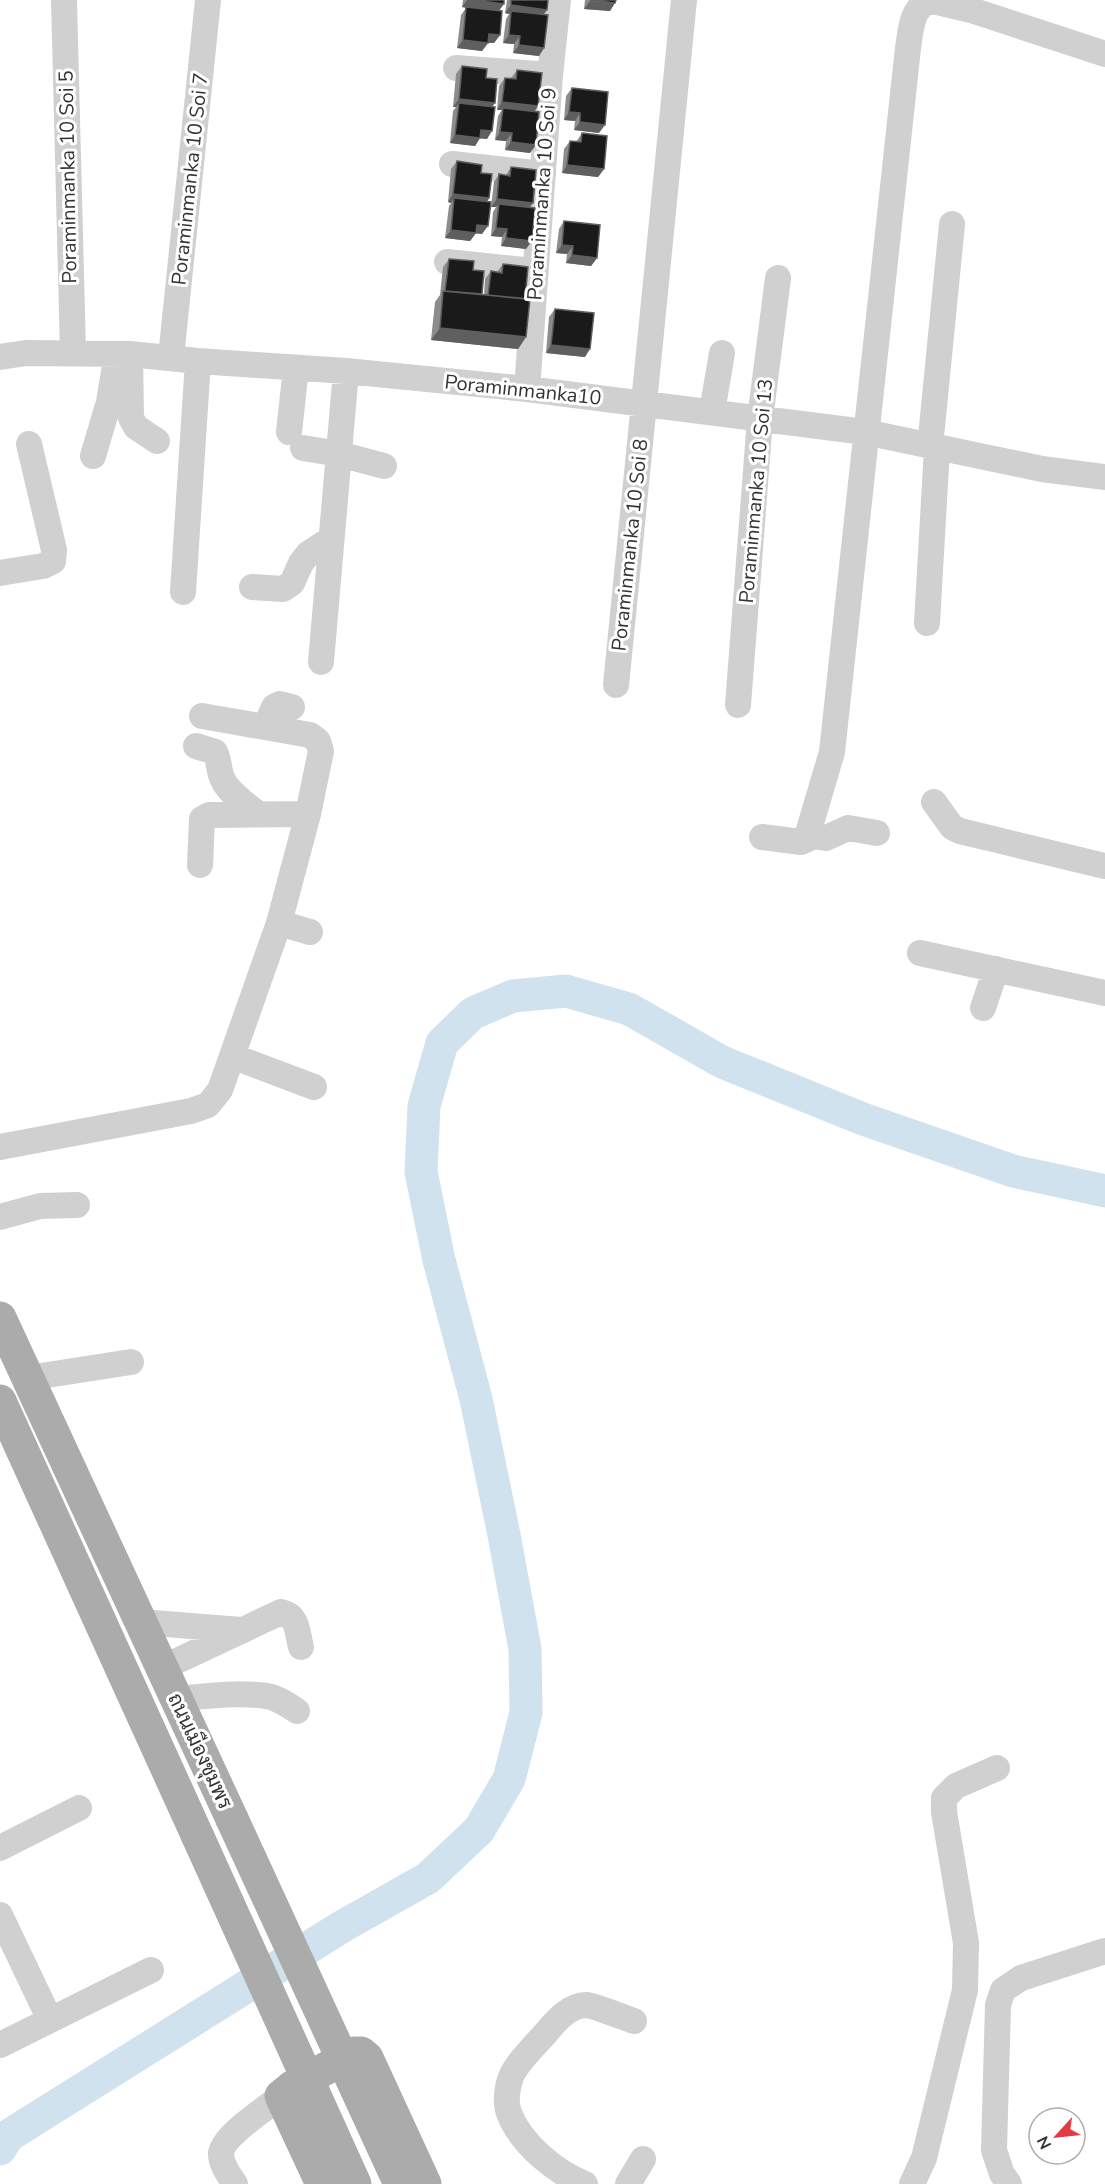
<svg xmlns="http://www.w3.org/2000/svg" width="1105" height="2184" font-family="'Nunito Sans',Sarabun,sans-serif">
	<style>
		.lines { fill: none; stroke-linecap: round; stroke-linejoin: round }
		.river { stroke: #cfe2ee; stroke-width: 33 }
		.minor { stroke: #d0d0d0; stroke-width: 26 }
		.major { stroke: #ababab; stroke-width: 33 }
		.major-bridge { stroke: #ababab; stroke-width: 33 }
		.wall { fill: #8c8c8c }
		.shaded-wall { fill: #5f5f5f }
		.building { fill: #1a1a1a; stroke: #5f5f5f; stroke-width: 1.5 }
		.labels { text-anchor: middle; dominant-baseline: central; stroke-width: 6; stroke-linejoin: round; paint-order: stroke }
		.street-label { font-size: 20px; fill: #333; stroke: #fff }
	</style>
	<rect width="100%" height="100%" fill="#fff"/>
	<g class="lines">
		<path class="river" d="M0 2149 8 2136 343 1926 428 1878 479 1830 509 1779 526 1713 525 1649 504 1535 476 1399 439 1260 421 1172 424 1106 442 1043 473 1013 513 996 566 991 629 1009 722 1062 863 1119 1013 1171 1105 1191"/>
		<path class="minor" d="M64 0 73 353
			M456 68 550 75
			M452 164 543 174
			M447 262 534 271
			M130 354 131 418 136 427 157 441
			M0 357 26 353 130 354 198 361 346 371 527 389 865 432 1042 469 1105 477
			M171 357 208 0
			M527 389 550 75 558 0
			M712 412 722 353
			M289 432 296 368
			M930 447 952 224
			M303 448 339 454 384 466
			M93 456 109 402 117 354
			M0 573 43 566 53 561 54 550 29 444
			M252 587 283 589 292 583 301 563 308 554 331 539
			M183 592 198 361
			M927 623 937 448
			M321 662 346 371
			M616 685 684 0
			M738 705 760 419 778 278
			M265 727 274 707 280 704 292 707
			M196 746 215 752C220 761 218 771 223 780 229 793 247 805 258 814
			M934 802 952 827 960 831 1105 866
			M809 835 826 838 848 828 877 833
			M762 837 801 842 806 840 832 752 908 48C911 29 911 10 929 0L971 10 1105 54
			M200 865 202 819 209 815 308 814
			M279 923 310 932
			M920 953 1105 993
			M983 1008 996 969
			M232 1056 314 1087
			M0 1147 191 1111 208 1105 220 1090 279 923 308 814 321 751 318 741 310 735 202 716
			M0 1217 40 1206 77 1205
			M28 1378 131 1362
			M141 1622 241 1630
			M162 1668 281 1612C298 1615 297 1632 301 1647
			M176 1699C206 1696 237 1692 267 1696 278 1698 288 1705 297 1711
			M0 1848 79 1808
			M0 1915 50 2020
			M0 2045 151 1970
			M235 2184C229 2175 221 2165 221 2154 222 2136 267 2108 281 2096
			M585 2184C555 2172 521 2144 509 2113 505 2103 507 2087 511 2077 515 2065 536 2044 545 2034 555 2022 569 2005 586 2005 596 2006 622 2017 634 2021
			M628 2184 643 2159
			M912 2184 924 2158 965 1990 966 1943 944 1812V1798L956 1786 997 1768
			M1009 2184 1002 2174 994 2150 998 2005 1003 1990 1021 1978 1105 1951"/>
		<path class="major" d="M0 1318 232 1819
			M0 1401 198 1837
			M322 2184 281 2096 292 2087 354 2053H361L367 2058 425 2184"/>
		<path class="major-bridge" d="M232 1819 400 2184
			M198 1837 355 2184"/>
	</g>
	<path class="wall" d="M463 0H504L499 11 500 35 494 43H488L482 51 457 48 461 15 466 8 462 7Z
		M507 0H548L543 15 544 48 539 56 513 53 514 44 503 43 506 19 509 14 505 13Z
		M585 0H616L610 11 584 9Z
		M462 66 486 78 495 103 492 106 487 139 480 138 475 146 450 143 453 111 456 107H453L456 74Z
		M517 70 534 112 530 153 505 150 506 141 495 140 498 116 502 110H497L499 86 505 78H511Z
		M572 88 599 133 574 130 575 121 564 120 566 96Z
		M582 133 604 169 598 177 562 173 564 149 570 141 576 142Z
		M457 161 481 173 489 198 487 202 482 234 476 233 470 241 445 238 449 206 451 203 448 202 451 169Z
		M511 167 529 207 526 249 501 246 502 237 491 236 493 212 496 207H491L494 182 499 174 506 175Z
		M564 221 597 258 591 266 566 263 567 254 556 253 559 229Z
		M449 259 473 270 482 294 484 295 485 279 491 271 497 272 503 264 525 299 526 337 518 349 431 340 435 302 440 295 443 267Z
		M555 309 585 357 546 353 549 317Z"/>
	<path class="shaded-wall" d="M467 0H473L504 4 498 12 462 7Z
		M590 1 615 3 610 11 584 9Z
		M511 5 547 10 541 18 511 11 509 14 505 13Z
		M489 34 500 35 494 43H488L482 51 457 48 463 40Z
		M509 35 520 36 514 44 503 43Z
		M519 45 544 48 539 56 513 53Z
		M459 99 495 103 489 111 459 103 456 107H453Z
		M502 102 538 106 533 114 503 108 502 110H497Z
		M569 112 580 113 575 121 564 120Z
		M580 122 605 125 599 133 574 130Z
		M481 130 492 131 487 139 476 138Z
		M500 132 512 133 506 141 495 140Z
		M455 135 480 138 475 146 450 143Z
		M511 142 536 145 530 153 505 150Z
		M567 165 604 169 598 177 562 173Z
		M453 194 489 198 484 206 454 198 451 203 448 202Z
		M497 199 533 203 527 211 499 204 496 207H491Z
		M477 225 488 226 482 234 471 233Z
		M496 228 507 229 502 237 491 236Z
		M451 230 476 233 470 241 445 238Z
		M506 238 532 241 526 249 501 246Z
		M562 245 573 246 567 254 556 253Z
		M572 255 597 258 591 266 566 263Z
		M440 328 526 337 518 349 431 340Z
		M551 345 590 349 585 357 546 353Z"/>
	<path class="building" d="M473 0H504V4Z
		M511 0H548L547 10 511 5Z
		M590 0H616L615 3Z
		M466 7 502 11 500 35 489 34 488 43 463 40Z
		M511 11 548 15 544 48 519 45 520 36 509 35Z
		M462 66 487 69 486 78 497 79 495 103 459 99Z
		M517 70 542 73 538 106 502 102 505 78 516 79Z
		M572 88 608 92 605 125 580 122V113L569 112Z
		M459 103 495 107 492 131 481 130 480 138 455 135Z
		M503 108 539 112 536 145 511 142 512 133 500 132Z
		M582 133 607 136 604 169 567 165 570 141 581 142Z
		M457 161 482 165 481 173 492 174 489 198 453 194Z
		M511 167 536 170 533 203 497 199 499 174 510 176Z
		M454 198 491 202 488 226 477 225 476 233 451 230Z
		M499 204 535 208 532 241 506 238 507 229 496 228Z
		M564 221 600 225 597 258 572 255 573 246 562 245Z
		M449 259 474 261 473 270 484 271 482 294 445 291Z
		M503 264 528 267 525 299 488 295 491 271 502 273Z
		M443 291 530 299 526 337 440 328Z
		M555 309 594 313 590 349 551 345Z"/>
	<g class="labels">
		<g class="street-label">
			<text transform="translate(68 177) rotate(-91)">Poraminmanka 10 Soi 5</text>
			<text transform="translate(190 179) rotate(-84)">Poraminmanka 10 Soi 7</text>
			<text transform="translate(542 194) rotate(-86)">Poraminmanka 10 Soi 9</text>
			<text transform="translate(523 390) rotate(6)">Poraminmanka10</text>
			<text transform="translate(756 491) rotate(-85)">Poraminmanka 10 Soi 13</text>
			<text transform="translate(630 545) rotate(-84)">Poraminmanka 10 Soi 8</text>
			<text transform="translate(200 1751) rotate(65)">ถนนเมืองชุมพร</text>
		</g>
	</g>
	<g transform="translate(1057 2136) rotate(243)"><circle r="28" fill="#ffffff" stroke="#adadad" stroke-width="1.5"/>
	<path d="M0-4.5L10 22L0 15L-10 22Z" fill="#e63946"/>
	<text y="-9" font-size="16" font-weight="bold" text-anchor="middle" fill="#333333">N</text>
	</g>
</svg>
